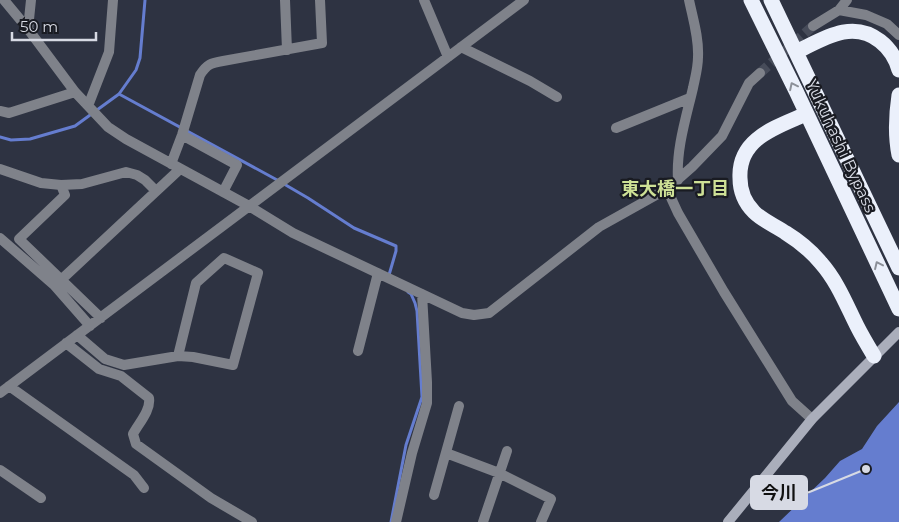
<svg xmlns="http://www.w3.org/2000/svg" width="899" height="522" font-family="Montserrat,'Noto Sans JP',sans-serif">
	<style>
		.water { fill: #657dcf }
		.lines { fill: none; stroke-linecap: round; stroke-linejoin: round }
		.stream { stroke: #657dcf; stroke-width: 3 }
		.street-tunnel { stroke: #474c5a; stroke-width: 10; stroke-dasharray: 10 5; stroke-linecap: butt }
		.street { stroke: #7f828a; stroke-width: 10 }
		.secondary { stroke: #aaaebb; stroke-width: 10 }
		.highway { stroke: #ebf0fb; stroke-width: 15 }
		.oneway { stroke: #8c9099 }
		.labels { text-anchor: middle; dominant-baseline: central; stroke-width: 4.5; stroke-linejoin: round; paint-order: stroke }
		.street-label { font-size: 16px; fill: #d7dae4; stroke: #191b22 }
		.neighbourhood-label { font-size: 18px; font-weight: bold; fill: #cee196; stroke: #191b22 }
		.leader { fill: none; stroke: #d7dae4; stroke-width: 2 }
		.callout-dot { fill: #d7dae4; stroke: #191b22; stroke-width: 2 }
		.callout { fill: #d7dae4; stroke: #d7dae4; stroke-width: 2 }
		.callout-label { font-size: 18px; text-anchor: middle; font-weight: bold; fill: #111 }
	</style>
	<rect width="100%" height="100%" fill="#2e3342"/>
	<path class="water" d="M899 402V522H779L825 478 840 461 862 449 877 426Z"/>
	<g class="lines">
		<path class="stream" d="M119 94 279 181
			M0 137 11 140 30 139 75 126 119 94 136 70 140 58 145 0
			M284 184 308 198 354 228 396 246V251L389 275
			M391 522 406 445 422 397 417 311 415 303 411 294 408 292"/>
		<path class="street-tunnel" d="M760 73 813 26"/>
		<path class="street" d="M4 0 28 29 75 92 108 127 126 139 249 206 293 233 462 313 474 315 489 313 599 227 667 189 692 167 722 136 749 83 760 73
			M285 0 287 50
			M424 0 448 57
			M839 10 866 15 887 24 899 35
			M813 26 839 10 847 0
			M28 29 31 0
			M461 47 530 81 557 97
			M88 106 109 52 113 0
			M0 111 9 113 75 92
			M616 128 690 98
			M182 135 237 165 223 192
			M171 164 182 135 200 75C207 64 211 63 223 61L322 43 320 0
			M0 169 41 183 61 185 82 184 126 172 137 175 145 180 156 191
			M678 180C676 149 686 118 693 88 695 78 698 68 698 57 699 38 693 19 689 0
			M61 185 65 195 19 239 101 318
			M667 189 678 213 724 292 792 401 812 419
			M0 238 54 285 90 326
			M62 279 180 169
			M77 335 105 359 124 365 178 356 196 283 224 258 258 273 233 365 193 357 178 356
			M66 343 99 369 121 376 149 398C151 410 139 423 133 434L136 444 211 498 252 522
			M358 351 378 273
			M9 386 134 475 144 488
			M0 393 524 0
			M446 453 499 473 551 499 541 522
			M0 470 41 498
			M434 495 459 406
			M396 522 412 453 427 403V382L422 294
			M483 522 507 451"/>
		<path class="secondary" d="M728 522 812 419 899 332"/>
		<path class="highway" d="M751 0 796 91 899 309
			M771 0 899 268
			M796 52C823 39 852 19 880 41 889 48 896 59 899 70
			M899 95C896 115 895 135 899 155
			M806 114C777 127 738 138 740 178 740 191 744 202 754 212 763 221 776 226 786 233 799 241 811 251 821 263 837 281 846 304 857 326 862 336 868 346 874 356"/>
	</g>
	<defs><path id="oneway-chevron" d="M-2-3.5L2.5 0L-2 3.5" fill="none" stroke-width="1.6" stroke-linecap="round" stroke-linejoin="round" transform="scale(1.25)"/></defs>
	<g class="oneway">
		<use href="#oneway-chevron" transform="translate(793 86) rotate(-116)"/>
		<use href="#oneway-chevron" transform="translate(878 265) rotate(-115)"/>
	</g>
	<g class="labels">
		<g class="street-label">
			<text transform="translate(841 146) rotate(65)">Yukuhashi Bypass</text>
		</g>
		<g class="neighbourhood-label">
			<text x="675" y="189">東大橋一丁目</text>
		</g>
	</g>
	<path class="leader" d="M866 469L807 493"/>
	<circle class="callout-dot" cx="866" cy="469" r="5"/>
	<rect class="callout" x="751" y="476" width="56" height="33" rx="5"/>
	<g class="callout-label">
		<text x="779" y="499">今川</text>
	</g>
	<path d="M12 32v8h84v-8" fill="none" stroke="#d7dae4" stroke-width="2.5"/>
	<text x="20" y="32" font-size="15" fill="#d7dae4" stroke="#191b22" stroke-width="4" paint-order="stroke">50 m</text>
</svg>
